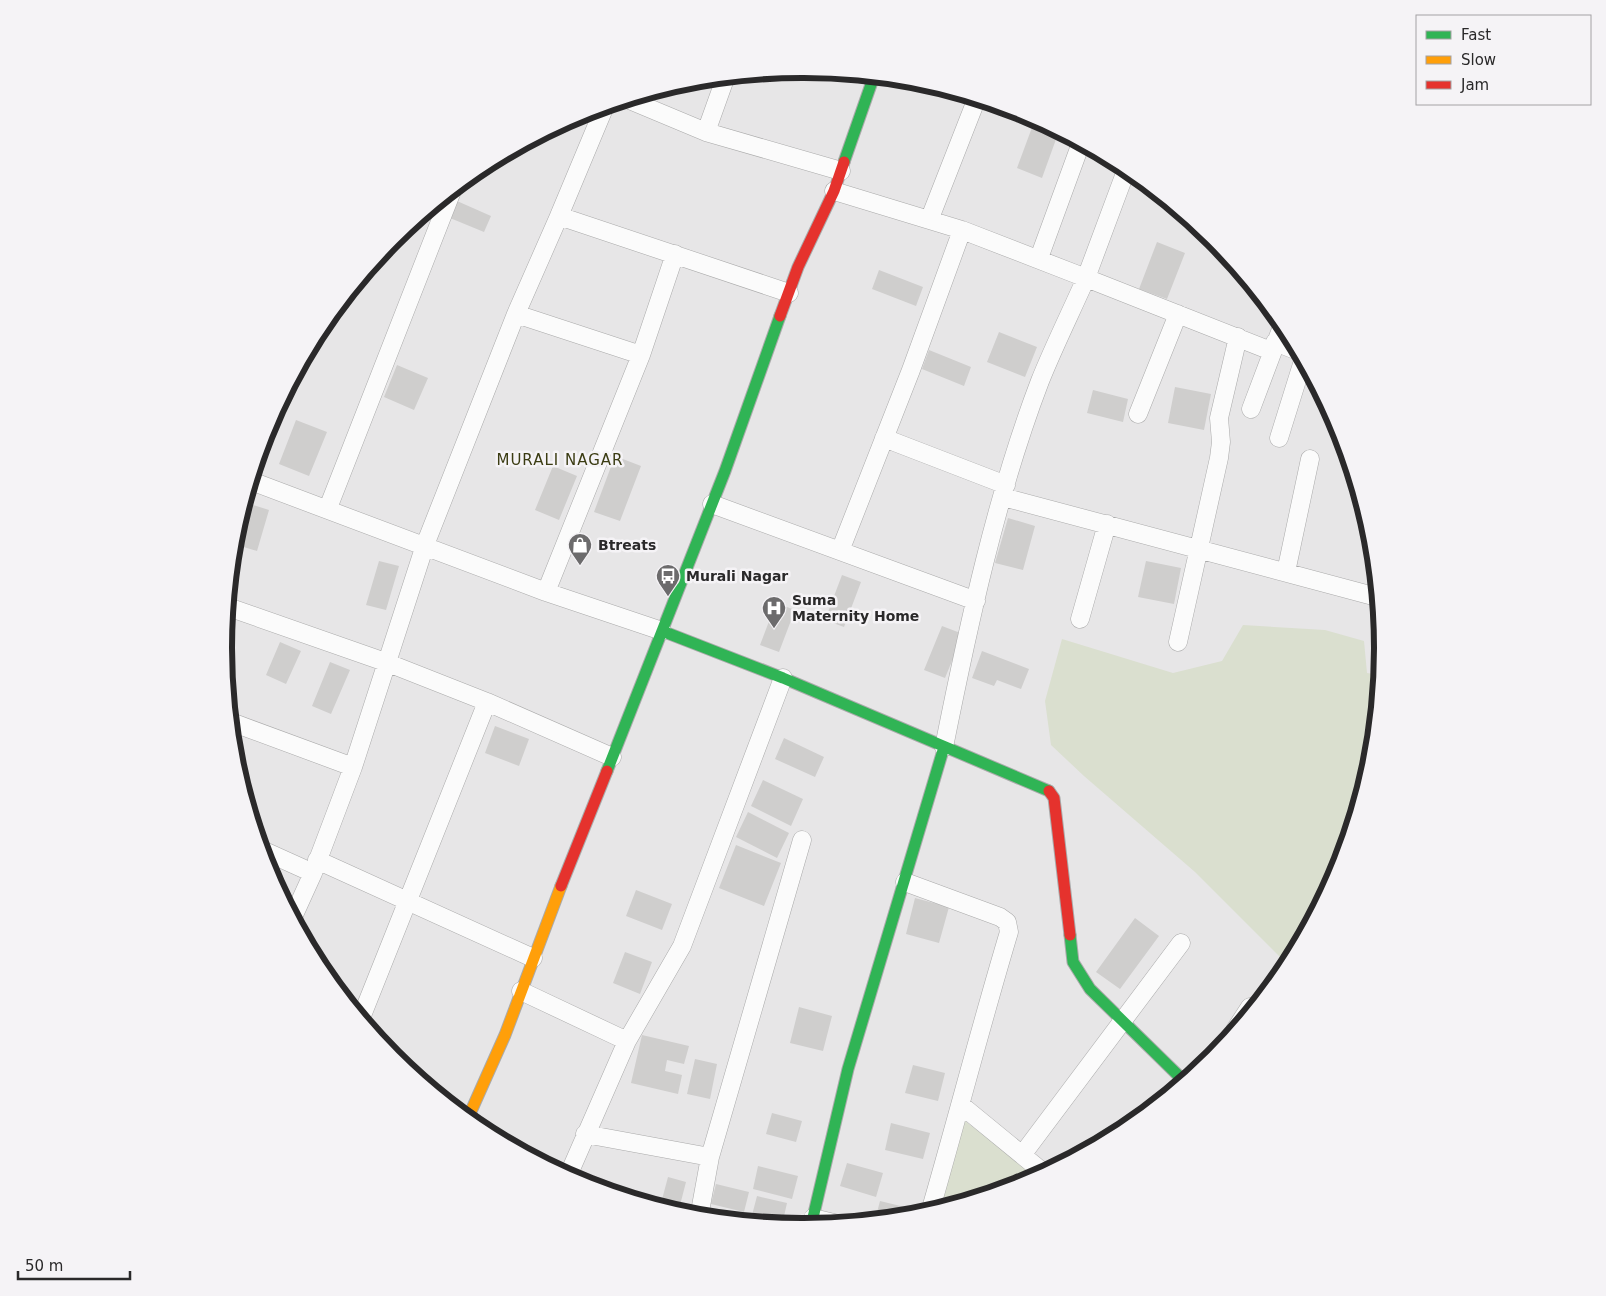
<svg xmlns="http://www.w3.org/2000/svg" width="1606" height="1296" font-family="'DejaVu Sans',sans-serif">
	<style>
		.green { fill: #dadfcf }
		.building { fill: #cfcecd }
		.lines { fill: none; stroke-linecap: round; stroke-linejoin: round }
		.street-casing { stroke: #aaa; stroke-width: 19 }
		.fast-casing { stroke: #aaa; stroke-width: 13 }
		.slow-casing { stroke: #aaa; stroke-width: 13 }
		.jam-casing { stroke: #aaa; stroke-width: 13 }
		.street { stroke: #fbfbfb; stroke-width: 18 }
		.fast { stroke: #30b455; stroke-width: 11 }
		.slow { stroke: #ff9f0a; stroke-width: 11 }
		.jam { stroke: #e5322d; stroke-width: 11 }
		.labels { text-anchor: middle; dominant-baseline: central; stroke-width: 5; stroke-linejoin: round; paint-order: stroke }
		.poi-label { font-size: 14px; font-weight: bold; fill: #2a292a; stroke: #f5f3f6; text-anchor: start }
		.neighbourhood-label { font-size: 15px; letter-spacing: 1px; fill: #3b3c13; stroke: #f5f3f6 }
		.rim { fill: none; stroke: #2a292a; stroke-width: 6 }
	</style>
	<rect width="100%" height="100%" fill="#e7e6e7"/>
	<path class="green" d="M1243 625 1325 630 1364 641 1367 673 1380 675 1371 761 1338 870 1287 964 1195 872 1084 776 1051 745 1045 701 1062 639 1173 673 1222 661Z
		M961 1118 1038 1176 1024 1183 937 1210Z"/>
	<path class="building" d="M1034 122 1059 131 1042 178 1017 168Z
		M457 201 491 216 484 232 450 218Z
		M1157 242 1185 253 1167 299 1139 289Z
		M879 270 923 287 916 306 872 289Z
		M999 332 1037 347 1025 377 987 362Z
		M929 350 971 367 964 386 922 369Z
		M397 365 428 378 414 410 384 397Z
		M1175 387 1211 394 1204 430 1168 423Z
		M1093 390 1128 399 1123 422 1087 413Z
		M296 420 327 432 309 476 279 464Z
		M615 456 641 466 620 521 594 512Z
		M553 466 577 476 559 520 535 510Z
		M250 504 269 510 257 551 237 545Z
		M1008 518 1035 526 1023 570 995 563Z
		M379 561 399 566 386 610 366 605Z
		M1146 561 1181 568 1174 604 1138 597Z
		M842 575 861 582 844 627 825 620Z
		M776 603 795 610 779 652 760 645Z
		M942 626 963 634 945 678 924 670Z
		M280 642 301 651 286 684 266 675Z
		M982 651 1029 669 1021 689 997 680 994 686 972 678Z
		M330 662 350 670 331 714 312 706Z
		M495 726 529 739 519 766 485 753Z
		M784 738 824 757 815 777 775 759Z
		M763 780 803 799 791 826 751 806Z
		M748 812 789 833 777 858 736 837Z
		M736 845 781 863 764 906 719 888Z
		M636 890 672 904 662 930 626 916Z
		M915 898 949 907 939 943 906 934Z
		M1135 918 1159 936 1120 989 1096 972Z
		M625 952 652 962 640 994 613 983Z
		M799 1007 832 1016 823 1051 790 1043Z
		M642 1035 689 1046 684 1064 667 1060 665 1071 682 1075 678 1094 631 1083Z
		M695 1059 717 1064 710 1099 687 1094Z
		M913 1065 945 1073 938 1101 905 1093Z
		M772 1113 802 1121 796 1142 766 1134Z
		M891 1123 930 1133 923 1159 885 1150Z
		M520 1143 551 1157 548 1165 517 1149Z
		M847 1163 883 1173 876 1197 840 1186Z
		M758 1166 798 1176 792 1199 753 1189Z
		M668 1177 686 1182 678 1213 660 1207Z
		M716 1184 749 1192 744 1212 711 1204Z
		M757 1196 787 1203 782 1225 751 1219Z
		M880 1201 917 1210 915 1216 875 1220Z"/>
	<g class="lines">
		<g class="street-casing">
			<path id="street" d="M627 99 706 132 841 171
				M706 132 726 76
				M1127 168 1086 278 1271 351
				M834 191 962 230 911 370 840 551
				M559 216 605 106
				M930 218 977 98
				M1039 258 1081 143
				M516 314 641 355
				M1275 342 1298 351
				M1251 409 1283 324
				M1138 414 1178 314
				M884 438 1006 485
				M1279 438 1303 361
				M251 481 546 592 662 631
				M1003 497 1377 597
				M712 504 976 601
				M328 508 452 191
				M1286 572 1310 459
				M546 592 641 355 675 254
				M228 607 388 663 487 702 361 1018
				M1080 619 1107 524
				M1178 642 1219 458 1221 442 1219 418 1238 337
				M487 702 612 757
				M231 722 353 767
				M944 747C968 627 996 496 1040 381 1054 346 1071 312 1086 278L962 230
				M262 850 313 873
				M317 860 533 958
				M905 882 1000 917 1007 922 1009 932C981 1025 957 1119 930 1212
				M293 917 313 873 353 767 425 545 516 314 559 216 789 293
				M521 991 627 1041
				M1235 1030 1250 1007
				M961 1105 1044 1173
				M585 1134 710 1157
				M1022 1155 1181 943
				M568 1176 627 1041 682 946 783 678
				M699 1217 710 1157 802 840
				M813 1218 838 1224"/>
		</g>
		<g class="fast-casing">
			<path id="fast" d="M844 162 874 76
				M662 631 783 678 1049 791
				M607 771 725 471 780 316
				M1070 935 1073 962 1090 989 1184 1081
				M811 1226 848 1069 944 747"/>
		</g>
		<g class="slow-casing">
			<path id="slow" d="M468 1118 505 1035 561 886"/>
		</g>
		<g class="jam-casing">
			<path id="jam" d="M780 316 798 267 834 191 844 162
				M1049 791 1054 798 1070 935
				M561 886 607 771"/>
		</g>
		<use href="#street" class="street"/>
		<use href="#fast" class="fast"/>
		<use href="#slow" class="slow"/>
		<use href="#jam" class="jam"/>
	</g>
	<defs>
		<g id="shop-pin" transform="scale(1.25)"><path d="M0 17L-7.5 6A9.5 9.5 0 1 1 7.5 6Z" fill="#6c6b6c" stroke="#f5f3f6"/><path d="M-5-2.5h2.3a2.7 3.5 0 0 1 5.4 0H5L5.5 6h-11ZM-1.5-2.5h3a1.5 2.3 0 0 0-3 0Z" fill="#fff"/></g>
		<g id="bus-pin" transform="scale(1.25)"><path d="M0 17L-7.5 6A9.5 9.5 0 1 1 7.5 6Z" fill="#6c6b6c" stroke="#f5f3f6"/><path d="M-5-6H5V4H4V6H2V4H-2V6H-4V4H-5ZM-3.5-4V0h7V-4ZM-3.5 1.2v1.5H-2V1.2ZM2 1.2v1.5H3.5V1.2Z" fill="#fff"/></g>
		<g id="hospital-pin" transform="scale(1.25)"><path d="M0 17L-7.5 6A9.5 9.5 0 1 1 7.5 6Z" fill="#6c6b6c" stroke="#f5f3f6"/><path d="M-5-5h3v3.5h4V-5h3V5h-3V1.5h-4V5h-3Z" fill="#fff"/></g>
	</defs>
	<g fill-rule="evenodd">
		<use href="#shop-pin" x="580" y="545"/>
		<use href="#bus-pin" x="668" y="576"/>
		<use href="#hospital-pin" x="774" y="608"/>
	</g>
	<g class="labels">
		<g class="poi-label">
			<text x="598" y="545">Btreats</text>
			<text x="686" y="576">Murali Nagar</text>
			<text x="792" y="600">Suma<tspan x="792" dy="16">Maternity Home</tspan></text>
		</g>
		<g class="neighbourhood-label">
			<text x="560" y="460">MURALI NAGAR</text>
		</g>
	</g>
	<path d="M0 0H1606V1296H0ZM802 78H804A570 570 0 0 1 1374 648V648A570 570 0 0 1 804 1218H802A570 570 0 0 1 232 648V648A570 570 0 0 1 802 78Z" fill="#f5f3f6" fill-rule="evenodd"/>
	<path class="rim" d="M802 78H804A570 570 0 0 1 1374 648V648A570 570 0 0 1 804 1218H802A570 570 0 0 1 232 648V648A570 570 0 0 1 802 78Z"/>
	<rect x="1416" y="15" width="175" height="90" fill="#f5f3f6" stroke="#a4a2a4"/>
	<rect x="1426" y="31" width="25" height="8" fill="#30b455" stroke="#a4a2a4"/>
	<text x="1461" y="40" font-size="15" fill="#2a292a">Fast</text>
	<rect x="1426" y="56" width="25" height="8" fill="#ff9f0a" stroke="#a4a2a4"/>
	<text x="1461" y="65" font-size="15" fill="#2a292a">Slow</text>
	<rect x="1426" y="81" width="25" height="8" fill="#e5322d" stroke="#a4a2a4"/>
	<text x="1461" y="90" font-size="15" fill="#2a292a">Jam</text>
	<path d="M18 1271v8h112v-8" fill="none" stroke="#2a292a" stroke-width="2.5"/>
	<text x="25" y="1271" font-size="15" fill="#2a292a" stroke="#f5f3f6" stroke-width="4" paint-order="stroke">50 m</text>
</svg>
